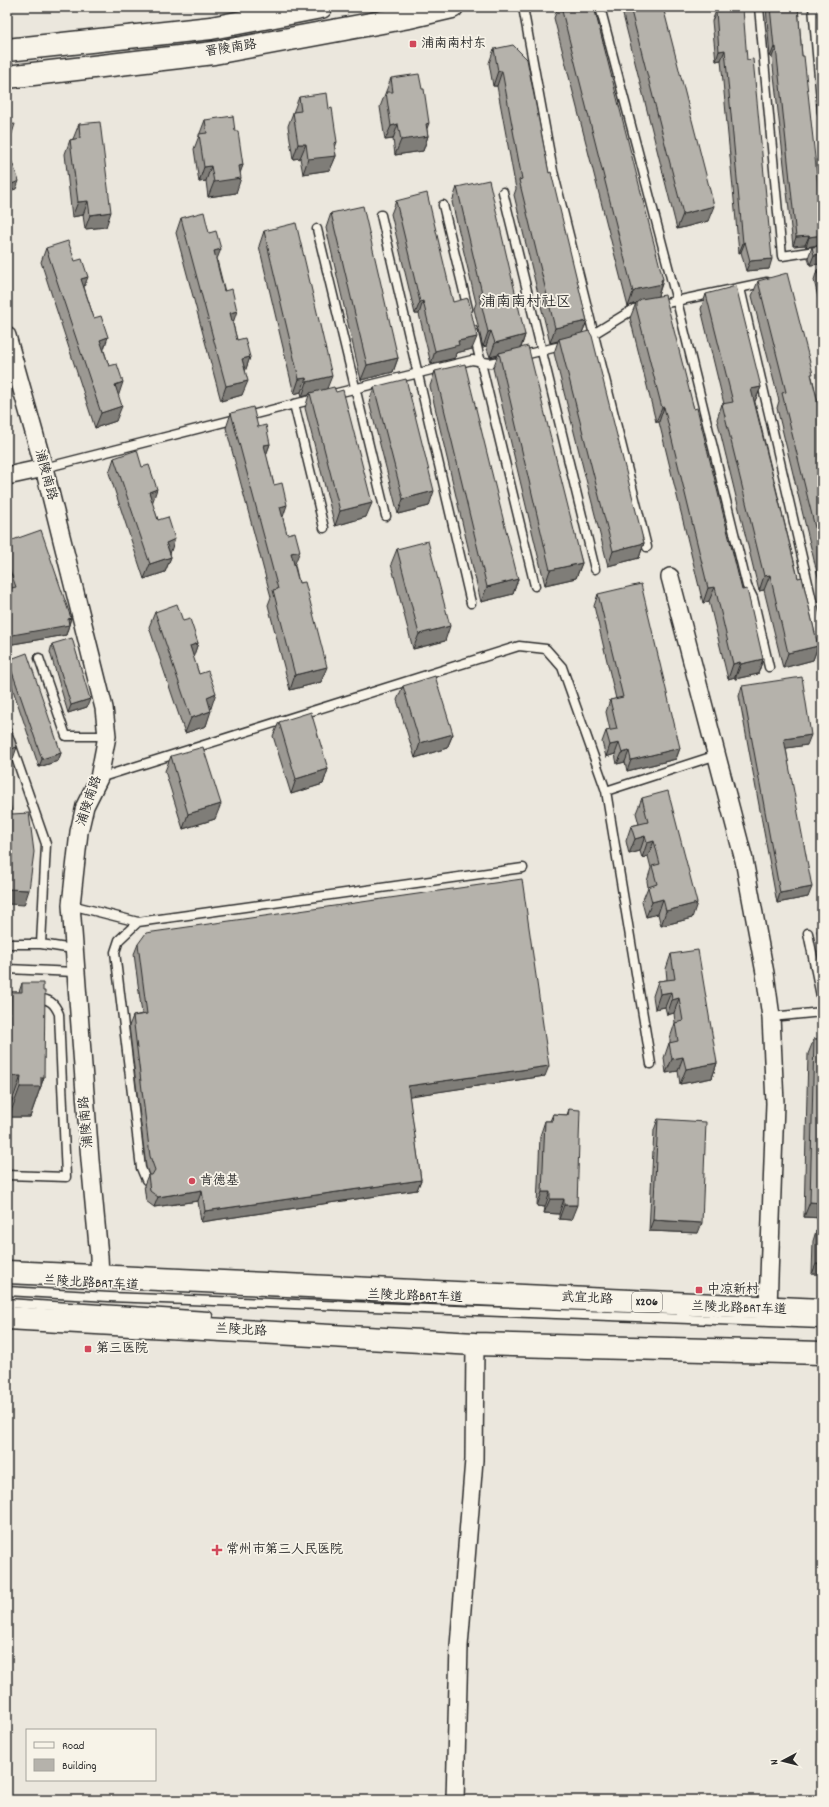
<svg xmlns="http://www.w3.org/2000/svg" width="829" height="1807" font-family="Dekko,'LXGW WenKai TC',sans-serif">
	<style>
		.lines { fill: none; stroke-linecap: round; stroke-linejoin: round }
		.service-casing { stroke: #2b2b2b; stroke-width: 11 }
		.minor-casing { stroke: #2b2b2b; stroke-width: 20 }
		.secondary-casing { stroke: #2b2b2b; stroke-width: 25 }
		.primary-casing { stroke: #2b2b2b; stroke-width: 25 }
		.service { stroke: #f7f3e8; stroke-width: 8 }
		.minor { stroke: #f7f3e8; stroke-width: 17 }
		.secondary { stroke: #f7f3e8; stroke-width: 22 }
		.primary { stroke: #f7f3e8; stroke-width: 22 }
		.wall { fill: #9c9993; stroke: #2b2b2b }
		.shaded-wall { fill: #7f7d78; stroke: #2b2b2b }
		.building { fill: #b5b2ab; stroke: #2b2b2b }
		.poi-dot { fill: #d1495b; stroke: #f7f3e8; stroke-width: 1.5 }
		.labels { text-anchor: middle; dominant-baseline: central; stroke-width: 3.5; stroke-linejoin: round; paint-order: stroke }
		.shield { fill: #f7f3e8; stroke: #686764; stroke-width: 1 }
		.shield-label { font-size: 12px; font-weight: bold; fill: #2b2b2b }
		.poi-label { font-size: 13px; fill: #2b2b2b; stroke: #f7f3e8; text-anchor: start }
		.street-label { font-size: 13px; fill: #2b2b2b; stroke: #f7f3e8 }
		.quarter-label { font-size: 15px; fill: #2b2b2b; stroke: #f7f3e8 }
	</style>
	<rect width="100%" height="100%" fill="#ebe7dd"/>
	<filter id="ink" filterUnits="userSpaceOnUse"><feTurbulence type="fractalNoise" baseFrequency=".025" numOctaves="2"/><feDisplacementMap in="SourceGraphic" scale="8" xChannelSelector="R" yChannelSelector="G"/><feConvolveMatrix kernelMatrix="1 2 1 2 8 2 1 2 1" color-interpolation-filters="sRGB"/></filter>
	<g filter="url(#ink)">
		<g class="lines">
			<g class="service-casing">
				<path id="service" d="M523 7 553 171 647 547
					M600 7 677 301 747 586 753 598 769 667
					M759 7 782 256 822 250
					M813 7 822 112
					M503 192 595 569
					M443 205 468 309
					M381 215 471 603
					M317 229 386 516
					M740 288 822 644
					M657 305 767 282
					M473 330 535 586
					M582 341 634 309 643 307
					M520 356 565 345
					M333 394 472 360 490 363 505 360
					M294 404 324 528
					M44 468 318 398
					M39 658 66 736H107
					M7 732 46 844 41 944
					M99 778 519 646 546 649 562 667 606 791 651 1064
					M606 791 717 755
					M71 905 138 922
					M808 933 822 1001
					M7 944H41L73 949
					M7 969 75 972
					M771 1017 822 1012
					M7 1175 66 1177 59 1014C54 1002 49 999 36 998
					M146 1180 141 1168 115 952 119 940 138 922 523 868
					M7 1291 109 1297 822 1324
					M7 1303 208 1316"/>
			</g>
			<g class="minor-casing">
				<path id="minor" d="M7 336 44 468 104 708 107 736 99 778 85 806 79 832 71 905 90 1160 99 1256 100 1277
					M7 476 44 468
					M670 577 744 860 765 973 771 1017 775 1103 768 1307
					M455 1800 459 1646 474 1460 475 1344"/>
			</g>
			<g class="secondary-casing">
				<path id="secondary" d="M7 50 211 28 321 7
					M7 77 214 53 409 17 452 7"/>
			</g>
			<g class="primary-casing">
				<path id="primary" d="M7 1272 822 1310
					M7 1318 475 1344 822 1353"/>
			</g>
			<use href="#service" class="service"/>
			<use href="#minor" class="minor"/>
			<use href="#secondary" class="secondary"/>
			<use href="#primary" class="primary"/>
		</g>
		<path class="wall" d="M558 7H594L662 284 658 296 694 409 742 590 763 659 758 674 735 679V677L728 679 709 601 703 603 659 422H656L630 318 636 303 633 304 628 307 554 18Z
			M621 7H663L708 221 677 229Z
			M766 7H798L802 56 820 245 806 247 805 245 793 246 772 57H770Z
			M716 11 747 60 769 269 746 271 741 252 739 253 721 60 716 61 712 21Z
			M494 49 549 173 587 321 582 333 644 543 639 558 608 566 554 353 558 341 550 343 514 195 516 189 497 86H493L489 63Z
			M391 78 427 130 428 136 423 151 395 155 393 139 385 140 380 107Z
			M299 97 335 149 336 156 330 170 303 174 300 158 293 159 288 126Z
			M205 120 235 131 243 165 240 172 236 193 208 197 206 181 199 182 194 149Z
			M79 124 106 227 85 229 83 215 72 217 65 154 70 140 73 139Z
			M457 187 525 335 521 348 582 563 576 578 545 585 493 368 498 355 490 357 486 346 483 347 474 309 476 303 452 202Z
			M396 201 453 302 472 349 456 353 455 358 431 364 419 314H415L391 214Z
			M331 213 398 358 393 372 361 380 326 228Z
			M181 218 217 260 237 340 250 357 245 371 242 395 221 401 176 233Z
			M264 231 327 389 366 517 335 526 305 408 309 395 302 397 301 392 294 394 259 246Z
			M812 247 822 264 810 265 808 258Z
			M46 248 84 287 118 395 116 421 95 428 41 262Z
			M822 268V315L814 280 817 270Z
			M758 281 812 377 822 419V593L777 408 779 401 752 296Z
			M706 294 761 387 755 401V402L798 578 818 646 813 660 783 668 764 590 759 591 717 419 722 404H724L701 309Z
			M435 371 518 579 513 594 481 602 430 386Z
			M374 387 429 506 398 514 369 402Z
			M231 413 258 427 270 444 266 455 295 565 321 682 290 690 268 605 271 597 226 428Z
			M114 458 152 503 171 557 165 572 144 579 109 473Z
			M7 542 71 618 66 635 7 645V589L9 588 7 583Z
			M397 549 445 641 413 649 391 564Z
			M598 594 680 748 676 759 627 771 625 762 617 764 615 754 606 757 602 742 606 731 610 730 606 712 610 700 616 699 594 606Z
			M155 612 183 621 198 643 193 657 211 708 206 726 185 733 149 627Z
			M52 644 87 707 68 713 50 652Z
			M8 660 61 753 58 761 39 767 7 672V663Z
			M403 686 453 734 447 748 415 758 397 700Z
			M742 686 807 745 786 748 808 897 777 903 739 696Z
			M279 722 328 769 323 784 291 794 273 736Z
			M171 756 215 819 183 829 165 771Z
			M642 798 692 918 661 926 658 914 646 917 642 902 648 887 647 881 651 868 648 856 642 858 640 851 629 854 626 841 631 826 639 824 636 813Z
			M822 922V956L817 931 820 923Z
			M138 944 545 1076 409 1096 421 1180 417 1190 201 1222 198 1201 154 1207 146 1201 144 1185 148 1175H149L146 1167 129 1026 133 1016 142 1014 134 954Z
			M671 954 717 1063 712 1078 680 1084 678 1071 666 1073 664 1058 669 1043H670V1038L675 1023 674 1013 667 1015 665 1007 655 1009 653 996 658 981 667 980 666 969Z
			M22 983 44 1077 30 1117H9L10 1107H7V1002L11 992H19Z
			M814 1039H822V1218L804 1217 808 1054Z
			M569 1109 571 1220 559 1219V1214L544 1213 545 1207 537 1206 540 1136 545 1121H550L553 1114 567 1115Z
			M658 1119 698 1233 649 1231 654 1130Z
			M816 1231H822V1274H812L813 1241Z"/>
		<path class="shaded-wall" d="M774 47H776L772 57H770Z
			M725 50 721 60 716 61 719 51Z
			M498 71H502L497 86H493Z
			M429 123 424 137 428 136 423 151 395 155 401 140 426 124Z
			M398 124 393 139 385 140 391 126Z
			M337 142 332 156H336L330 170 303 174 308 159 334 143Z
			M298 144H306L300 158 293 159Z
			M243 165 238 179 241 178 236 193 208 197 214 182 239 166Z
			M211 166 206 181 199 182 204 167Z
			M19 181 16 189 7 192V186Z
			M88 201 83 215 72 217 78 202Z
			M714 206 708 221 677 229 683 214Z
			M111 212 106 227 85 229 90 215Z
			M822 235V239L820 245 806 247 809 237Z
			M809 236 805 245 793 246 796 237Z
			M745 242 741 252 739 253 743 243Z
			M221 249 215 264 214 251Z
			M822 254V264L810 265 814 255Z
			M772 259 769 269 746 271 750 261Z
			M88 277 82 292 81 279Z
			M663 279 657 299 633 304 628 307 633 292 638 289Z
			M423 301 419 314H415L420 302Z
			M237 311 232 326 230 313Z
			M587 321 581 335 559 339 558 341 550 343 555 328Z
			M491 331 486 346 483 347 488 332Z
			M525 335 520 350 499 353 498 355 490 357 495 343Z
			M108 337 103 352 100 340Z
			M477 337 472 349 456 353 455 358 431 364 435 351 458 341Z
			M250 357 245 372 242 359Z
			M398 358 393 372 361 380 367 365Z
			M332 376 326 391 310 393 309 395 302 397 307 382Z
			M306 378 301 392 294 394 299 379Z
			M248 381 242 395 221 401 226 386Z
			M123 382 118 397 115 385Z
			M761 387 755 401 746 404 751 389Z
			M122 406 116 421 95 428 101 413Z
			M664 407 659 422H656L662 408Z
			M270 444 265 458 264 445Z
			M157 489 152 504 149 492Z
			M434 491 429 506 398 514 403 499Z
			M372 503 366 517 335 526 340 511Z
			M287 505 282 520 280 507Z
			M175 539 170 554 166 543Z
			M644 543 639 558 608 566 613 551Z
			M300 551 294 566 291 553Z
			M171 557 165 572 144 579 150 564Z
			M582 563 576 578 545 585 550 570Z
			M770 575 764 590 759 591 764 576Z
			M518 579 513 594 481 602 487 587Z
			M715 587 709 601 703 603 708 588Z
			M71 618 66 635 7 645V636Z
			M450 626 445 641 413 649 419 634Z
			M198 643 193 658 190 646Z
			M818 646 813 660 783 668 788 653Z
			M763 659 758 674 735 679 741 664Z
			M740 662 735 677 728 679 733 664Z
			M327 667 321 682 290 690 295 675Z
			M216 693 211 708 201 711 207 697Z
			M90 699 87 707 68 713 71 705Z
			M211 711 206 726 185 733 191 718Z
			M453 734 447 748 415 758 420 743Z
			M811 735 807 745 781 749 784 739Z
			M619 743 615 754 606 757 610 745Z
			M17 747 12 762 7 763V750Z
			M680 748 676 759 627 771 631 760Z
			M629 751 625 762 617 764 622 753Z
			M61 753 58 761 39 767 42 759Z
			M328 769 323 784 291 794 296 779Z
			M221 804 215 819 183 829 188 814Z
			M645 836 640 851 629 854 635 839Z
			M654 841 648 856 642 858 647 843Z
			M812 887 808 897 777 903 780 893Z
			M7 889 29 890 24 905 7 904Z
			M663 899 658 914 646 917 652 902Z
			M697 903 692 918 661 926 666 911Z
			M671 992 665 1007 655 1009 660 994Z
			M679 998 674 1013 667 1015 672 1000Z
			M683 1057 678 1071 666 1073 672 1059Z
			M717 1063 712 1078 680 1084 686 1069Z
			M549 1066 545 1076 404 1097 408 1086Z
			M9 1076H21L10 1107H7V1081Z
			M41 1077H44L30 1117H9L20 1087Z
			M421 1180 417 1190 201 1222 205 1211Z
			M202 1190 198 1201 154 1207 158 1197Z
			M542 1192H550L545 1207 537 1206Z
			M550 1199H564L559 1214 544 1213Z
			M810 1202 822 1203V1218L804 1217Z
			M564 1205H577L571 1220 559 1219Z
			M653 1220 702 1223 698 1233 649 1231Z
			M816 1264H822V1274H812Z"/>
		<path class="building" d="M561 7H594L663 279 661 280 662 284 638 289 633 292Z
			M630 7H663L714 206 683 214Z
			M770 7H798L802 56H804L822 222V235L809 237V236L796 237 776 47H774Z
			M743 9 747 60 753 59 772 259 750 261 745 242 743 243 725 50 719 51 716 11Z
			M513 45 527 59 549 173 551 172 587 321 555 328 519 180 522 179 502 71H498L494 49Z
			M419 74 422 89H424L429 123 426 124 428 136 401 140 398 124 391 126 386 92H393L391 78Z
			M327 93 329 109 332 108 337 142 334 143 336 156 308 159 306 144H298L293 112 301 111 299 97Z
			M233 116 235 131H238L243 165 239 166 241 178 214 182 211 166 204 167 199 134 207 133 205 120Z
			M100 122 111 212 90 215 88 201 78 202 70 140 80 138 79 124Z
			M15 124 7 149 19 181 7 186V125Z
			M489 180 525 335 495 343 491 331 488 332 479 294 482 293 457 187Z
			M427 193 453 302 468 298 477 337 458 341 459 345 435 351 423 301 420 302 396 201Z
			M363 206 398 358 367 365 331 213Z
			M204 212 209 233 216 231 221 249 214 251 224 291 232 289 237 311 230 313 237 340 245 338 250 357 242 359 248 381 226 386 181 218Z
			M296 223 332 376 307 382 306 378 299 379 264 231Z
			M68 241 75 261 82 259 88 277 81 279 94 318 101 316 108 337 100 340 109 366 117 364 123 382 115 385 122 406 101 413 46 248Z
			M822 246V254L814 255 812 247Z
			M822 268V289L817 270Z
			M787 273 813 374H811L822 419V556L782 393 786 392 758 281Z
			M736 286 761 387 751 389 798 578 802 577 818 646 788 653 770 575 764 576 722 404 733 402 706 294Z
			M665 295 694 409 697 408 742 590 747 589 763 659 741 664 740 662 733 664 715 587 708 588 664 407 662 408 636 307V303L641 299Z
			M589 331 592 336 644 543 613 551 559 339Z
			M528 346 582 563 550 570 499 353Z
			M465 364 518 579 487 587 435 371Z
			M406 379 434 491 403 499 374 387Z
			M334 387 336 392 343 390 372 503 340 511 310 393Z
			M253 407 258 427 266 425 270 444 264 445 274 485 282 483 287 505 280 507 287 534 295 532 300 551 291 553 299 583 305 582 327 667 295 675 273 590 278 589 231 413Z
			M137 450 142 467 149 465 157 489 149 492 158 520 168 517 175 539 166 543 171 557 150 564 114 458Z
			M41 530 71 618 68 619 69 625 7 636V589L16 587 7 562V542Z
			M428 541 450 626 419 634 397 549Z
			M641 584 680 748 631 760 629 751 622 753 619 743 610 745 606 731 617 729 610 700 623 697 598 594Z
			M177 604 183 621 190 619 198 643 190 646 199 674 208 671 216 693 207 697 211 711 191 718 155 612Z
			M72 638 90 699 71 705 52 644Z
			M27 653 61 753 42 759 8 660Z
			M435 676 453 734 420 743 403 686Z
			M802 677 811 735 784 739 812 887 780 893 742 686Z
			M311 712 328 769 296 779 279 722Z
			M7 713V719L17 747 7 750Z
			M203 747 221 804 188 814 171 756Z
			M668 791 697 903 666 911 663 899 652 902 648 887 657 884 652 866 660 864 654 841 647 843 645 836 635 839 631 826 648 822 642 798Z
			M7 797H9L12 814 29 813 34 852 29 890 7 889Z
			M522 879 549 1066 408 1086 421 1180 205 1211 202 1190 158 1197 150 1191 148 1175H152L155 1170 150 1156 133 1016 147 1014 138 944 146 933Z
			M822 922V933L820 923Z
			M698 950 717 1063 686 1069 683 1057 672 1059 669 1043 678 1041 675 1023 683 1021 679 998 672 1000 671 992 660 994 658 981 675 979 671 954Z
			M22 983H43V991H45L44 1077H41V1087H20L21 1076H9L11 992H22Z
			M814 1039H822V1203L810 1202Z
			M569 1109 580 1110 577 1205H564V1199H550V1192H542L545 1121H552L553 1114 568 1115Z
			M658 1119 706 1122 702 1223 653 1220Z
			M816 1231H822V1264H816Z"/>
	</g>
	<g class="poi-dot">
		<rect x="409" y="40" width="8" height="8" rx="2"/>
		<circle cx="192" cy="1181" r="4"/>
		<rect x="695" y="1286" width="8" height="8" rx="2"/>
		<rect x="84" y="1345" width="8" height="8" rx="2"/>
		<path d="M215 1544h4v4h4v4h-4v4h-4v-4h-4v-4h4z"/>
	</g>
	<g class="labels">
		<rect class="shield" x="632" y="1292" width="30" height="20" rx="3"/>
		<g class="shield-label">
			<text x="647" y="1302">X206</text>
		</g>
		<g class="poi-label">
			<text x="421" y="44">浦南南村东</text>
			<text x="200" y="1181">肯德基</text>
			<text x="707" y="1290">中凉新村</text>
			<text x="96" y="1349">第三医院</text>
			<text x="226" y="1550">常州市第三人民医院</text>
		</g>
		<g class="street-label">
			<text transform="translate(231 49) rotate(-9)">晋陵南路</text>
			<text transform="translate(45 475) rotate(75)">浦陵南路</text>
			<text transform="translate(90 801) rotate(-71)">浦陵南路</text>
			<text transform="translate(87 1122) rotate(-95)">浦陵南路</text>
			<text transform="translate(91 1284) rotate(3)">兰陵北路BRT车道</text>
			<text transform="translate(415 1297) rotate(2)">兰陵北路BRT车道</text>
			<text transform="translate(587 1299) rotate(3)">武宜北路</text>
			<text transform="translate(739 1309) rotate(2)">兰陵北路BRT车道</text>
			<text transform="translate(241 1331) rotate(3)">兰陵北路</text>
		</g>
		<g class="quarter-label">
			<text x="526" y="303">浦南南村社区</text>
		</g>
	</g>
	<rect width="829" height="1807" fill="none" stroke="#f7f3e8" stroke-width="24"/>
	<rect x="12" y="12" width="805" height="1783" fill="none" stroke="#2b2b2b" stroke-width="1.5" filter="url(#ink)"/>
	<rect x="26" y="1729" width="130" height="52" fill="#f7f3e8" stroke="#a5a39c"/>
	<rect x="34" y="1742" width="20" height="6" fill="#f7f3e8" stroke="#a5a39c"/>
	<text x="62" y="1749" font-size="12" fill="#2b2b2b">Road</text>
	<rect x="34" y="1759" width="20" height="12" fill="#b5b2ab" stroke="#a5a39c"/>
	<text x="62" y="1769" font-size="12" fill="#2b2b2b">Building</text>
	<g transform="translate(783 1761) rotate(263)" stroke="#f7f3e8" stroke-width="3" paint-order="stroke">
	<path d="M0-3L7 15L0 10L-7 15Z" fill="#2b2b2b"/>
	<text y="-6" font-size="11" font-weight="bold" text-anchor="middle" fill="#2b2b2b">N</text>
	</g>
</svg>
